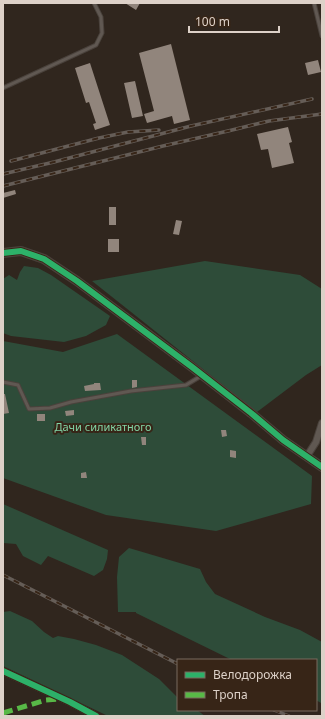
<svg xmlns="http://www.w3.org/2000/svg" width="325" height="719" font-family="'Noto Sans',sans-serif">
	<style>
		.green { fill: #2e4c39 }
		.building { fill: #91857c }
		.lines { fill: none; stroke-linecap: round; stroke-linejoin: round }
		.lane-casing { stroke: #4a423c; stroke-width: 5 }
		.street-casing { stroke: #4a423c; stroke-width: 8 }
		.secondary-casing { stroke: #4a423c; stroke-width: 10 }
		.lane { stroke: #605852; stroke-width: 3 }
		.street { stroke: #605852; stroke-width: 6 }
		.secondary { stroke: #645c54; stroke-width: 8 }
		.rail-casing { stroke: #655d57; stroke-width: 3.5 }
		.rail { stroke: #372517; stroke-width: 2; stroke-dasharray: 6; stroke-linecap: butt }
		.quiet { stroke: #58b947; stroke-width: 5; stroke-dasharray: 10 5; stroke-linecap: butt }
		.cycleway-casing { stroke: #372517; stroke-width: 8 }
		.cycleway { stroke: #2db169; stroke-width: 6 }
		.labels { text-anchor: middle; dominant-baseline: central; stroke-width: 4; stroke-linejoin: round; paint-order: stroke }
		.park-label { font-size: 11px; fill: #82d4a5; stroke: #372517 }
	</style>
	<rect width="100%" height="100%" fill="#30261e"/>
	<path class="green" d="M205 261 300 275 322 289V365L306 375 257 412 92 281Z
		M24 266 38 268 51 275 110 316 106 325 95 331 86 336 64 342 11 336 3 333V279L9 275 17 280 20 272Z
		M117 334 312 476 311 504 216 531 106 515 3 478V341L63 352Z
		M3 504 108 550 107 559 103 570 94 576 48 556 41 565 23 556 16 544 3 543Z
		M129 548 200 569 206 582 215 594 265 617 300 630 322 642V702L321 703 316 700V660H232L136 613V612H118L117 577 119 557Z
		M10 611 32 621 44 632 53 638 58 636 74 639 96 645 122 655 159 679 178 698V710H197L205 716H108L3 666V612Z"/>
	<path class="building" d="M125 3H140L136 10Z
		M171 44 190 120 174 124 172 116 147 123 144 114 154 111 139 53Z
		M318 60 321 72 308 75 305 63Z
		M90 63 110 125 95 130 93 124 96 123 89 102 86 103 75 68Z
		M135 81 143 116 132 118 124 83Z
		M288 127 292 142 289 143 294 163 272 168 268 149 261 150 257 134Z
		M15 190 16 194 3 198V193Z
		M109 207H116V225H109Z
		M176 220 182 221 179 235 173 234Z
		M108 239H119V252H108Z
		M132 380H137V387L132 388Z
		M94 383H100L101 390 85 391 84 386 94 384Z
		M3 394H5L9 413 3 414Z
		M74 410V415L66 416 65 411Z
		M37 414H45V421H37Z
		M221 430H226L227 436 222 437Z
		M141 437H146V445H142Z
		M230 450 236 451V458L230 457Z
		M86 472 87 478H81V473Z"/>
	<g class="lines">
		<g class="lane-casing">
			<path id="lane" d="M314 3 322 36
				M3 88 96 45 102 33 101 17 94 3
				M3 382 18 385 29 409 50 408 71 402 131 391 186 385 201 376"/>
		</g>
		<g class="street-casing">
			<path id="street" d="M307 456 316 442 322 423
				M3 671 70 702 96 716"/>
		</g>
		<g class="secondary-casing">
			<path id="secondary" d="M3 253 21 251 44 259 77 281 192 367 251 413 283 440 322 467"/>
		</g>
		<use href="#lane" class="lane"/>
		<use href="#street" class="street"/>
		<use href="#secondary" class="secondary"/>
		<g class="rail-casing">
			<path id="rail" d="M11 161 99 138 128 132 159 130
				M3 174 54 162 191 126 312 99
				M3 186 163 146 228 131 269 121 322 114
				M3 575 178 664
				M274 710 289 716"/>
		</g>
		<use href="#rail" class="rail"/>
		<path class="quiet" d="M3 713 46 700 59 699"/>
		<g class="cycleway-casing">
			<path id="cycleway" d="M3 253 21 251 44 259 77 281 192 367 251 413 283 440 322 467
				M3 671 70 702 96 716"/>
		</g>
		<use href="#cycleway" class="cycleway"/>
	</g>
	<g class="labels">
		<g class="park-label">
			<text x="103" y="426">Дачи силикатного</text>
		</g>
	</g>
	<rect width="325" height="719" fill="none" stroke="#ddd1c8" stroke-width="8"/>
	<rect x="177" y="659" width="140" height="52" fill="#372517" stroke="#796a5e"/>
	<rect x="185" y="672" width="20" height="6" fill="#2db169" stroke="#796a5e"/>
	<text x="213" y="679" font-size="12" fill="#ddd1c8">Велодорожка</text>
	<rect x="185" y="692" width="20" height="6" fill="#58b947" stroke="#796a5e"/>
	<text x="213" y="699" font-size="12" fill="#ddd1c8">Тропа</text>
	<path d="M189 26v6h90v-6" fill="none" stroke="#ddd1c8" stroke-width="2"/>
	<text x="195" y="26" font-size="12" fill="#ddd1c8" stroke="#372517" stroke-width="3" paint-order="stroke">100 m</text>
</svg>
